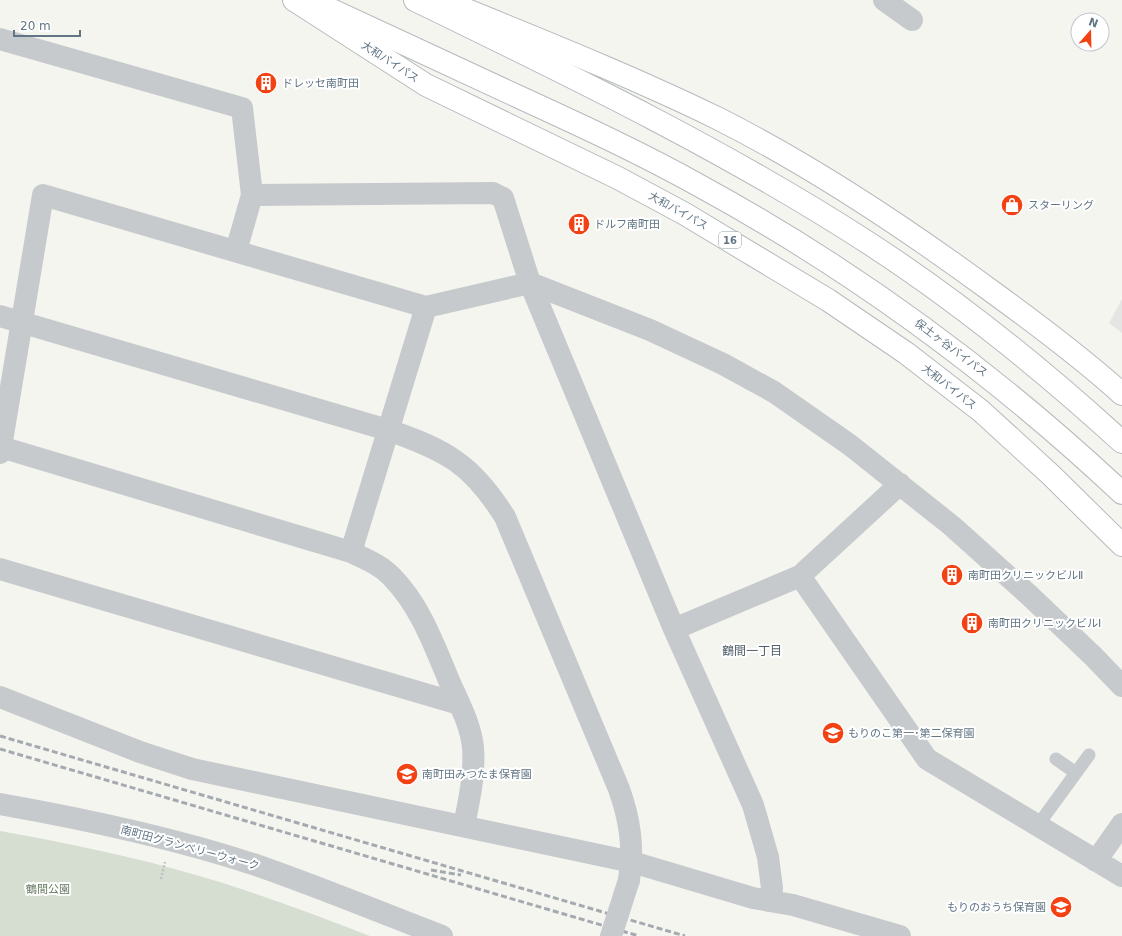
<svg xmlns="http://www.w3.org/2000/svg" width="1122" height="936" font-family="'DejaVu Sans','Noto Sans JP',sans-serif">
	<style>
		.built { fill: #e5e6e4 }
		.green { fill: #d6ddd1 }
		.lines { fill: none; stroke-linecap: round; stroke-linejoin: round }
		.trunk-casing { stroke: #b6babd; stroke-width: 24 }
		.motorway-casing { stroke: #b6babd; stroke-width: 24 }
		.path { stroke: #bdc0c2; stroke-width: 2.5; stroke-dasharray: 2 2; stroke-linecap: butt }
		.service { stroke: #c7cacd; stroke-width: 13 }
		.minor { stroke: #c7cacd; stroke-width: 22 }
		.tertiary { stroke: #c7cacd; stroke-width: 22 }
		.trunk { stroke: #fff; stroke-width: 22 }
		.motorway { stroke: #fff; stroke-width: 22 }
		.rail { stroke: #a4aab0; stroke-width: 3; stroke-dasharray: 6 3; stroke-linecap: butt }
		.tertiary-bridge { stroke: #c7cacd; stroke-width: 22 }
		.labels { text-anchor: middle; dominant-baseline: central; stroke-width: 4; stroke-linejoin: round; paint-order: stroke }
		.shield { fill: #fff; stroke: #909ea9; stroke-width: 1 }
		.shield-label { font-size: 10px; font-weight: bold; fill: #617584 }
		.street-label { font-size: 11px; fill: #617584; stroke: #fff }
		.poi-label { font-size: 11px; fill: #617584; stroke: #fff; text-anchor: start }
		.park-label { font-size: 11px; fill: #667b61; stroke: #fff }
		.neighbourhood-label { font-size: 12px; fill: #505e69; stroke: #fff }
	</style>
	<rect width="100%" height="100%" fill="#f5f5f0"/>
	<path class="built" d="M1122 299V333L1109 323Z"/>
	<path class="green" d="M0 831C66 843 132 856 196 875 255 892 313 914 370 936H0Z"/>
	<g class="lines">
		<g class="trunk-casing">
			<path id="trunk" d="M294 0 426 85 618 178 685 214 828 300 906 353 981 411 1051 475 1122 545
				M442 0C535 38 629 75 719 119 816 168 907 229 994 293 1038 325 1082 358 1122 394"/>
		</g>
		<g class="motorway-casing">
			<path id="motorway" d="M310 0C380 32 449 65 519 97 580 125 641 153 700 186 854 270 994 373 1122 493
				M415 0C569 75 723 149 867 242 958 301 1042 369 1122 442"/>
		</g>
		<path class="path" d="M161 879 165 862"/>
		<path class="service" d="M1056 759 1076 773
			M1038 825 1089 755"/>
		<path class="minor" d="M884 0 912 20
			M0 39 242 108 252 195 236 251
			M252 195 493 193 503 198 530 283 674 629 753 805 768 857 772 888 770 901
			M1 447 351 552C365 559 381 565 392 577 421 607 434 645 450 683 459 703 471 725 473 748 475 775 469 800 464 826
			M0 453 43 195 426 307 530 283 650 330 723 364 774 392 850 445 952 526 1030 596 1094 657 1122 686
			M351 552 426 307
			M0 569 459 704
			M800 576 927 759 1122 876
			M674 629 800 576 900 484
			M0 697 140 752 192 769 632 862
			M1096 861 1122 824"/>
		<path class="tertiary" d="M0 316 388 430C446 450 472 464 505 517L619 789C630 820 634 847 629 880
			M0 804C85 819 171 837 253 864 317 886 379 912 442 936
			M632 862 753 898 793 905 900 936"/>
		<use href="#trunk" class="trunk"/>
		<use href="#motorway" class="motorway"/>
		<path class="rail" d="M0 736 685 936
			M0 749 639 936
			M431 870 461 875"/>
		<path class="tertiary-bridge" d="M611 936 629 880"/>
	</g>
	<defs>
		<g id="building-disc" transform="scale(1.15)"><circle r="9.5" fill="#f24213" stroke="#fff"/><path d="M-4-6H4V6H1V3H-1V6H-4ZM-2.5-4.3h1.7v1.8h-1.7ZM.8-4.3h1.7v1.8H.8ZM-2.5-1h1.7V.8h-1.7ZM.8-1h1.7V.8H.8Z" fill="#fff"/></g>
		<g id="shop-disc" transform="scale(1.15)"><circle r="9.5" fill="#f24213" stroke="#fff"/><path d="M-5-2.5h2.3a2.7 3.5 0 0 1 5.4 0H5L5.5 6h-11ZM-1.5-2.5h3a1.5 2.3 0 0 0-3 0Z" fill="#fff"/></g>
		<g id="school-disc" transform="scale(1.15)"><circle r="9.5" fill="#f24213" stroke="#fff"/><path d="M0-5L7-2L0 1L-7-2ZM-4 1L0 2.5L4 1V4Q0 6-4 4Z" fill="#fff"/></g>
	</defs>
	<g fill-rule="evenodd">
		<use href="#building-disc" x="266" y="83"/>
		<use href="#shop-disc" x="1012" y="205"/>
		<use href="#building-disc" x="579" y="224"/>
		<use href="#building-disc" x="952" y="575"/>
		<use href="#building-disc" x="972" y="623"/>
		<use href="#school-disc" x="833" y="733"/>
		<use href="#school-disc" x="407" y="774"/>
		<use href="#school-disc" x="1061" y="907"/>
	</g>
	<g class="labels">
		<rect class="shield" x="719" y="232" width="22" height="16" rx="3"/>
		<g class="shield-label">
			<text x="730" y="240">16</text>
		</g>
		<g class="street-label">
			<text transform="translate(390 62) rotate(33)">大和バイパス</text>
			<text transform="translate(678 211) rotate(29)">大和バイパス</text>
			<text transform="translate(951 348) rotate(37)">保土ヶ谷バイパス</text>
			<text transform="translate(949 387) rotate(38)">大和バイパス</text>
			<text transform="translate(190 848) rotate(15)">南町田グランベリーウォーク</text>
		</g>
		<g class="poi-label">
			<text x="282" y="83">ドレッセ南町田</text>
			<text x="1028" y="205">スターリング</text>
			<text x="594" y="224">ドルフ南町田</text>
			<text x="968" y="575">南町田クリニックビルⅡ</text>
			<text x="988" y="623">南町田クリニックビルⅠ</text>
			<text x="848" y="733">もりのこ第一･第二保育園</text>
			<text x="422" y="774">南町田みつたま保育園</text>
			<text x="1046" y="907" text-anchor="end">もりのおうち保育園</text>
		</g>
		<g class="park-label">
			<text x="48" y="889">鶴間公園</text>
		</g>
		<g class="neighbourhood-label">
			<text x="752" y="651">鶴間一丁目</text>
		</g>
	</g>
	<g transform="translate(1090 32) rotate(20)"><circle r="19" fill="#ffffff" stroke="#c0c8ce"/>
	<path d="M0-3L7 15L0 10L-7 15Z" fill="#f24213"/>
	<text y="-6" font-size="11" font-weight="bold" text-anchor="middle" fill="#617584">N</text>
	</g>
	<path d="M14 30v6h66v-6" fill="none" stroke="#617584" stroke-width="2"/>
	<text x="20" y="30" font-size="12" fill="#617584" stroke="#ffffff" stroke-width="3" paint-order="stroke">20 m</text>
</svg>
